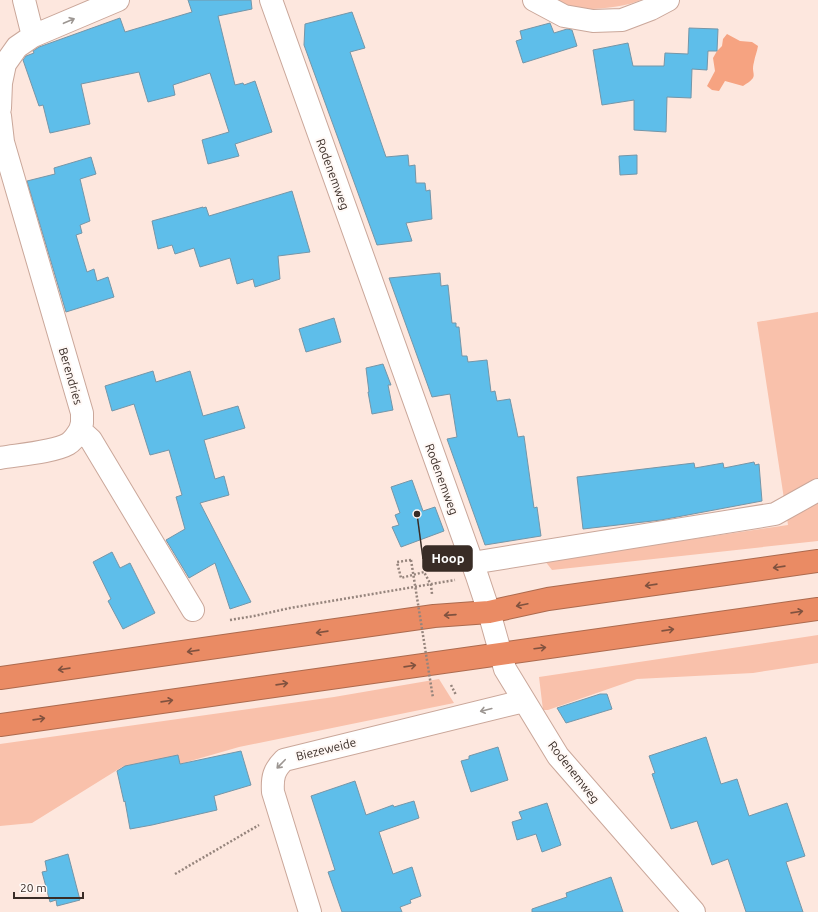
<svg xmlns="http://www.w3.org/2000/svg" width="818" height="912" font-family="Ubuntu,sans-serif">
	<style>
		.green { fill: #f9c1ab }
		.water { fill: #f6a381 }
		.building { fill: #5ebeea; stroke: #7596a8 }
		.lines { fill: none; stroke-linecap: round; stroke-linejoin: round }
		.minor-casing { stroke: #caa79a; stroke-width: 24 }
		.highway-casing { stroke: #ac6a4e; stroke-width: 24 }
		.path { stroke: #95847c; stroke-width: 2.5; stroke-dasharray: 2 2; stroke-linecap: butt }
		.minor { stroke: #fff; stroke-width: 22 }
		.highway { stroke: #ea8b64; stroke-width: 22 }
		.path-bridge { stroke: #95847c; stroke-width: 2.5; stroke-dasharray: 2 2; stroke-linecap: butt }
		.oneway { stroke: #9c9692 }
		.oneway2 { stroke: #80523f }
		.labels { text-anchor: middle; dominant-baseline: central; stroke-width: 4; stroke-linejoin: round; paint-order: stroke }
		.street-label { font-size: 12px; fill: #392c26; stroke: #fff8f5 }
		.leader { fill: none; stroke: #392c26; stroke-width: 1.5 }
		.callout-dot { fill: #392c26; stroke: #fff8f5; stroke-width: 1.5 }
		.callout { fill: #392c26; stroke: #392c26; stroke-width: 1.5 }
		.callout-label { font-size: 13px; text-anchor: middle; font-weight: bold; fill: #fff }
	</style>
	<rect width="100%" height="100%" fill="#fde7de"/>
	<path class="green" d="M554 0H641C623 8 586 11 567 8 563 7 558 3 554 0Z
		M818 312V541L552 570 545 561 788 525 757 322Z
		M818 635V663L753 673 637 679 548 710H543L539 677Z
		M439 679 454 703 239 747 180 764 178 755 122 767 32 823 0 826V744L334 697Z"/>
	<path class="water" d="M727 34 740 41 752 42 758 46C757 52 755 56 754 62 750 76 761 75 743 86L725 81 719 91 712 90 707 86 715 71 713 58 717 51 722 46 723 39Z"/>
	<path class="building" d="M188 0H251L252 9 218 16 235 85 243 83 244 85 255 81 272 132 235 144 239 156 208 164 202 140 229 132 210 73 173 85 175 95 148 102 139 72 81 84 90 124 50 133 43 105 39 106 23 60 26 56 34 53 33 51 39 47 120 18 125 32 192 12Z
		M352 12 365 48 350 52 386 157 408 155 409 166 415 165 416 183H425L426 191 430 190 432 219 406 223 412 241 377 245 304 45 305 24Z
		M550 23 554 33 567 29 572 30 577 46 523 63 516 41 522 39 520 31Z
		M689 28 718 29 717 51H708L707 70 692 69 691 98 667 97 666 132 634 130V100L602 105 593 50 628 43 633 66H664L665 53 688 54Z
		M637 155V174L620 175 619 156Z
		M91 157 96 174 80 179 90 221 80 225 82 233 76 235 87 272 94 269 97 281 108 277 114 297 66 312 27 181 55 174 54 168Z
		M292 191 310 252 278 256 280 279 255 287 253 279 237 284 230 258 200 267 194 248 175 254 172 245 158 249 152 221 203 207V208L206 207 209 216Z
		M440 273 441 286 448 285 452 323H456V327H459L462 356H467L468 362 487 360 491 392 495 391 497 401 510 399 518 437 524 436 534 508 537 507 541 536 485 545 447 439 457 437 450 394 432 397 389 278Z
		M334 318 341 342 306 352 299 329Z
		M383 364 391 385H388L393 410 372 414 368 392H369L366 368Z
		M153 371 156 382 190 371 203 416 238 406 245 428 204 440 215 479 224 476 229 495 200 503 251 602 230 609 215 563 189 578 166 540 185 529 176 497 182 495 169 450 150 455 134 404 112 411 105 386Z
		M754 462 755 465 759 464 762 501 661 520 583 529 577 477 694 463 695 468 723 463 724 468Z
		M412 480 423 511 435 507 444 531 401 547 392 527 399 525 395 515 400 513 391 487Z
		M112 552 120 568 130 563 155 613 123 629 108 601 111 599 93 562Z
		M600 694H607L612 709 566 723 557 708Z
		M706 737 721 784 737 779 749 816 787 803 805 856 786 862 803 912H746L728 859 712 865 697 821 671 829 652 774 655 773 649 756Z
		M498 747 508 780 471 792 461 761 469 759V756Z
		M241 751 251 785 214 796 217 810 152 825 130 829 125 801 124 802 117 771 125 766 178 755 180 764Z
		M355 781 366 815 393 805 394 807 414 801 419 818 379 832 393 874 412 867 421 896 410 900 411 903 400 907 402 912H342L328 872 335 870 311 796Z
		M547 803 561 845 542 852 536 834 517 840 512 822 522 819 519 812Z
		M68 854 80 900 57 906 56 900 50 902 42 872 47 871 45 861Z
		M611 877 623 912H532V909L567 897 566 893Z"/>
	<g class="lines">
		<g class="minor-casing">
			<path id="minor" d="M24 0 33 36
				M271 0 477 576 489 612 505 669 558 756 694 912
				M534 0 564 16 593 21 622 20 651 9 668 0
				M0 108 1 83 5 64 17 47 33 36 118 0
				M0 116 3 142 82 413V423L80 430 91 440 193 610
				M0 458C17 455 54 452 68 444 73 441 77 435 80 430
				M472 563 775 514 818 490
				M310 912 273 792C272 777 274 770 284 760L524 701"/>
		</g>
		<g class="highway-casing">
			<path id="highway" d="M0 678 434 616 489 612 548 599 818 561
				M0 725 818 609"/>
		</g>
		<path class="path" d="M411 560 397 562 401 578 424 572 431 585 432 594
			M230 620 254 616 290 608 455 580
			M451 685 456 695
			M175 874 259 825"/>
		<use href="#minor" class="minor"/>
		<use href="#highway" class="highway"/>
		<path class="path-bridge" d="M411 560 433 698"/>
	</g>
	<defs><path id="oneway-shaft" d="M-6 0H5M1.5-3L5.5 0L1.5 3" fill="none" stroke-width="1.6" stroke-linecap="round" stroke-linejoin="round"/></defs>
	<g class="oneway">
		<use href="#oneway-shaft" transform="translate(69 21) rotate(-23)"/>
		<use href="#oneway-shaft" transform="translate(486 710) rotate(166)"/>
		<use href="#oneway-shaft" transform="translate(281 764) rotate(134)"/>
	</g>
	<g class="oneway2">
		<use href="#oneway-shaft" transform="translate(779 567) rotate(172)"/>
		<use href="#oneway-shaft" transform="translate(651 585) rotate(172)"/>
		<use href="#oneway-shaft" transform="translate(522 605) rotate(168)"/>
		<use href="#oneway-shaft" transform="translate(797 612) rotate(-8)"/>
		<use href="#oneway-shaft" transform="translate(450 615) rotate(176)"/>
		<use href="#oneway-shaft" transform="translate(668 630) rotate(-8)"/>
		<use href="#oneway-shaft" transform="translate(322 632) rotate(172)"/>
		<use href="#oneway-shaft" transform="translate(540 648) rotate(-7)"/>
		<use href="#oneway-shaft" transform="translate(193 651) rotate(172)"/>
		<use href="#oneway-shaft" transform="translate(410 666) rotate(-8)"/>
		<use href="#oneway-shaft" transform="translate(64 669) rotate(172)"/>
		<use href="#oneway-shaft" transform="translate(282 684) rotate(-8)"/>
		<use href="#oneway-shaft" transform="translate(167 701) rotate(-8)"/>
		<use href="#oneway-shaft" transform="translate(39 719) rotate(-8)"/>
	</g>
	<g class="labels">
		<g class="street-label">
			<text transform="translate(333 174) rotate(70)">Rodenemweg</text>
			<text transform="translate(71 376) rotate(74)">Berendries</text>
			<text transform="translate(442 479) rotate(70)">Rodenemweg</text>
			<text transform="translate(326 749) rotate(-14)">Biezeweide</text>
			<text transform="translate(574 772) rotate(52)">Rodenemweg</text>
		</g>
	</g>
	<path class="leader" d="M417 514L423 559"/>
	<circle class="callout-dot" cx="417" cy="514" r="4"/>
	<rect class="callout" x="423" y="546" width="49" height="25" rx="4"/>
	<g class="callout-label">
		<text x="448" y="563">Hoop</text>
	</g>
	<path d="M14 892v6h69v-6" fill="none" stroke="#392c26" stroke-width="2"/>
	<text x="20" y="892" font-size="12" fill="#392c26" stroke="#fff8f5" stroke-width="3" paint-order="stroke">20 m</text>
</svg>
